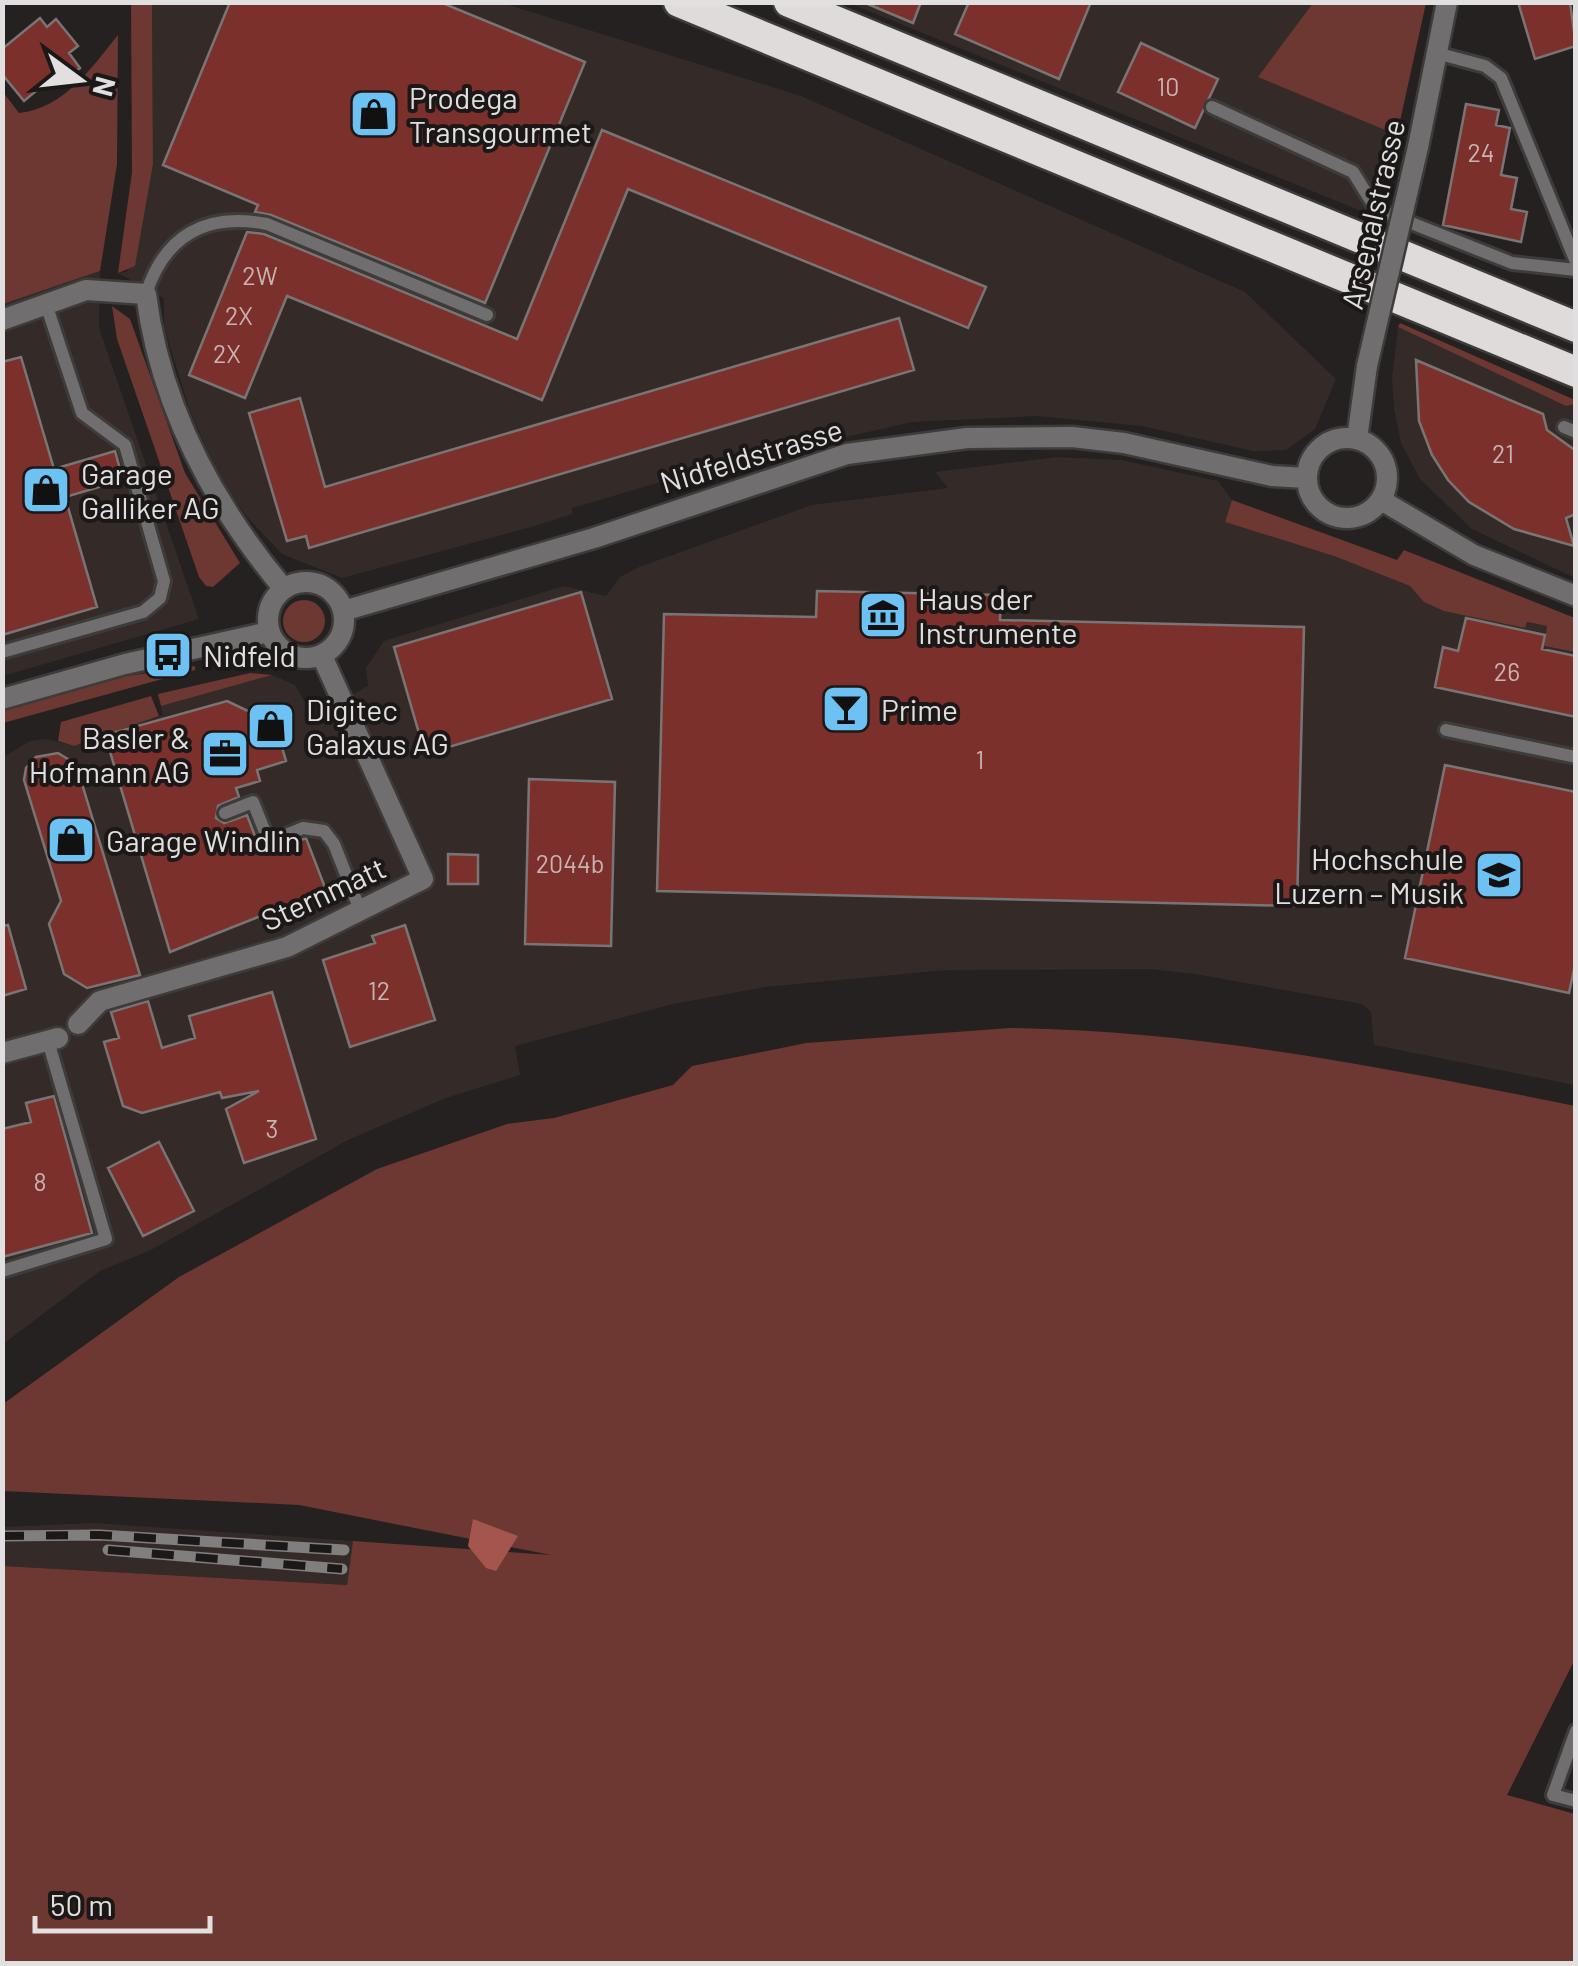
<svg xmlns="http://www.w3.org/2000/svg" width="1578" height="1966" font-family="Barlow,sans-serif">
	<style>
		.built { fill: #342b29 }
		.green { fill: #6d3732 }
		.water { fill: #a4554d }
		.building { fill: #7c302b; stroke: #797575; stroke-width: 2.5 }
		.lines { fill: none; stroke-linecap: round; stroke-linejoin: round }
		.service-casing { stroke: #3e3c3b; stroke-width: 18 }
		.minor-casing { stroke: #3e3c3b; stroke-width: 25 }
		.tertiary-casing { stroke: #3e3c3b; stroke-width: 25 }
		.motorway-casing { stroke: #3e3c3b; stroke-width: 35 }
		.service { stroke: #706e6e; stroke-width: 12 }
		.minor { stroke: #706e6e; stroke-width: 20 }
		.tertiary { stroke: #706e6e; stroke-width: 20 }
		.motorway { stroke: #e0dbdb; stroke-width: 30 }
		.rail-casing { stroke: #817e7e; stroke-width: 11 }
		.rail { stroke: #1b1817; stroke-width: 8; stroke-dasharray: 22; stroke-linecap: butt }
		.minor-bridge-casing { stroke: #3e3c3b; stroke-width: 25; stroke-linecap: butt }
		.minor-bridge { stroke: #706e6e; stroke-width: 20 }
		.labels { text-anchor: middle; dominant-baseline: central; stroke-width: 8; stroke-linejoin: round; paint-order: stroke }
		.number-label { font-size: 25px; fill: #c8b3b2 }
		.poi-label { font-size: 30px; fill: #e1dfdf; stroke: #1b1817; text-anchor: start }
		.street-label { font-size: 30px; fill: #e1dfdf; stroke: #1b1817 }
	</style>
	<rect width="100%" height="100%" fill="#242120"/>
	<path class="built" d="M152 3H502L801 96 1245 292 1336 379 1315 429 1286 450 1253 451 1142 426 1037 416 912 422 705 469 572 508V514L531 527 342 578 282 554 247 517 219 477 190 411 164 327V298L118 273 127 272 153 164Z
		M849 3H1313L1259 77 1397 135 1376 217Z
		M100 271 99 328 199 619 3 676 2 304Z
		M1398 327 1566 406 1575 404V578L1472 529 1420 479 1401 443 1394 408 1392 378Z
		M1057 457 1121 460 1218 481 1232 500 1225 522 1334 556 1410 586 1424 601 1525 628 1526 622 1548 626 1544 646 1575 652V1085L1374 1045 1371 1012 1362 1004 1195 974 1150 969 946 970 765 987 673 1004 515 1046 520 1075 446 1098 348 1140 151 1250 100 1271 3 1344 2 758 30 741 47 739 74 746 163 715 161 706 272 675 295 685 313 716 368 686 366 668 384 641 564 586 606 596 620 577 639 567 812 505 948 488 935 472Z
		M94 1523 353 1541 347 1585 3 1566V1527Z"/>
	<path class="green" d="M131 3H152L153 164 135 266 118 273 132 172Z
		M1313 3H1426L1397 135 1258 77Z
		M118 35 117 164 100 271 3 304V92L19 113C65 108 91 68 118 35Z
		M112 306 130 319 185 473 240 563 213 587 206 586 199 577 117 339Z
		M1400 323 1575 400V404L1566 406 1398 327Z
		M1232 500 1397 560 1404 550 1575 618V652L1544 646 1547 626 1527 622 1525 628 1444 611 1424 602 1410 586 1334 556 1225 522Z
		M283 621a21 21 0 1 1 42 0a21 21 0 1 1-42 0Z
		M195 666V670L3 723V711L120 677Z
		M250 673 272 675 161 706 158 694Z
		M151 696 159 716 74 746 58 741 61 722Z
		M1010 1028C1203 1031 1387 1068 1575 1106V1659L1507 1795 1575 1814V1963H3V1566L347 1585 353 1541 551 1555 299 1505 3 1491V1404L179 1277 377 1169 507 1124 554 1118 673 1085 692 1066 806 1043Z"/>
	<path class="water" d="M473 1519 518 1536 496 1571 486 1568 468 1546Z"/>
	<path class="building" d="M230 2H440L585 62 485 303 271 215 255 212 258 205 163 165Z
		M863 2H921L913 23Z
		M969 2H1091L1059 79 955 34Z
		M1518 2H1570L1576 46 1535 59Z
		M40 18 47 27 56 19 78 46 69 53 80 68 60 84 54 76 24 101 2 74V49Z
		M1141 43 1218 79 1195 128 1118 92Z
		M1466 104 1499 110 1496 125 1510 128 1501 175 1517 178 1511 209 1527 212 1521 242 1443 225Z
		M602 130 986 287 968 328 628 189 542 400 287 296 245 398 189 375 247 232 264 234 517 339Z
		M899 318 914 370 309 548 306 536 287 541 249 413 300 398 325 487Z
		M21 357 54 469 115 451 123 480 65 497 97 607 2 635V362Z
		M1416 360 1543 414 1547 430 1576 451V514L1566 518 1574 546 1514 529 1469 502 1448 480 1432 455 1419 421Z
		M817 591 1001 595 1000 620 1304 627 1297 906 657 891 664 614 816 617Z
		M581 592 612 699 425 754 394 647Z
		M1466 618 1545 635 1542 649 1576 656V717L1435 687 1443 647 1458 651Z
		M227 701 275 724 286 761 257 770 260 781 236 788 239 797 218 806 216 818 224 823 247 815 262 854 306 838 326 890 170 952 105 735Z
		M58 753 76 764 140 975 87 988 64 974 49 924 61 901 24 780 26 768 36 757Z
		M1445 765 1576 792V960L1569 993 1405 958Z
		M529 779 615 782 611 946 525 944Z
		M448 854 478 855V884H448Z
		M8 925 26 989 2 996V926Z
		M405 925 435 1020 350 1047 323 960 375 943 372 936Z
		M272 992 316 1139 244 1163 226 1109 259 1091 222 1098 220 1092 142 1113 123 1106 104 1042 119 1038 111 1012 148 1001 162 1048 195 1038 189 1016Z
		M54 1096 92 1233 2 1257V1129L31 1122 26 1103Z
		M159 1142 194 1211 143 1236 108 1168Z"/>
	<g class="lines">
		<g class="service-casing">
			<path id="service" d="M1440 54 1485 66 1501 78 1576 262
				M1212 107 1353 172 1376 209 1512 263 1576 270
				M146 294C165 235 206 212 267 224L487 315
				M1564 427 1576 432
				M2 652 143 612 160 598 164 581 125 445 82 413 46 304
				M1446 730 1576 757
				M225 813 253 802 269 842 303 828 324 831 334 844 360 910
				M2 1271 106 1239 48 1041
				M1576 1731 1553 1795 1576 1801"/>
		</g>
		<g class="minor-casing">
			<path id="minor" d="M1418 147 1447 2
				M2 320 86 290 146 294C160 405 213 504 284 589
				M1357 439 1367 366
				M78 1024 100 1001 287 947 423 879 322 656
				M2 1053 58 1038"/>
		</g>
		<g class="tertiary-casing">
			<path id="tertiary" d="M1307 478a40 40 0 1 1 80 0a40 40 0 1 1-80 0Z
				M1381 500 1474 555 1576 596
				M268 620a38 38 0 1 1 76 0a38 38 0 1 1-76 0Z
				M343 611 594 538 847 454 967 438 1072 437 1124 443 1272 476 1306 478
				M2 699 125 664 269 632"/>
		</g>
		<g class="motorway-casing">
			<path id="motorway" d="M679 2 1576 372
				M789 2 1576 327"/>
		</g>
		<use href="#service" class="service"/>
		<use href="#minor" class="minor"/>
		<use href="#tertiary" class="tertiary"/>
		<use href="#motorway" class="motorway"/>
		<g class="rail-casing">
			<path id="rail" d="M2 1536 100 1535 344 1550
				M108 1550 342 1569"/>
		</g>
		<use href="#rail" class="rail"/>
		<g class="minor-bridge-casing">
			<path id="minor-bridge" d="M1367 366 1418 147"/>
		</g>
		<use href="#minor-bridge" class="minor-bridge"/>
	</g>
	<defs>
		<g id="shop-square" transform="scale(2.5)"><rect x="-9" y="-9" width="18" height="18" rx="4" fill="#6ec2f3" stroke="#1b1817"/><path d="M-5-2.5h2.3a2.7 3.5 0 0 1 5.4 0H5L5.5 6h-11ZM-1.5-2.5h3a1.5 2.3 0 0 0-3 0Z" fill="#111"/></g>
		<g id="museum-square" transform="scale(2.5)"><rect x="-9" y="-9" width="18" height="18" rx="4" fill="#6ec2f3" stroke="#1b1817"/><path d="M0-6L6-3V-2H-6V-3ZM-5-1h2V3h-2ZM-1-1h2V3h-2ZM3-1h2V3H3ZM-6 4H6V6H-6Z" fill="#111"/></g>
		<g id="bus-square" transform="scale(2.5)"><rect x="-9" y="-9" width="18" height="18" rx="4" fill="#6ec2f3" stroke="#1b1817"/><path d="M-5-6H5V4H4V6H2V4H-2V6H-4V4H-5ZM-3.5-4V0h7V-4ZM-3.5 1.2v1.5H-2V1.2ZM2 1.2v1.5H3.5V1.2Z" fill="#111"/></g>
		<g id="bar-square" transform="scale(2.5)"><rect x="-9" y="-9" width="18" height="18" rx="4" fill="#6ec2f3" stroke="#1b1817"/><path d="M-6-5H6L.8 .8V4.5H3.5V6h-7V4.5H-.8V.8Z" fill="#111"/></g>
		<g id="office-square" transform="scale(2.5)"><rect x="-9" y="-9" width="18" height="18" rx="4" fill="#6ec2f3" stroke="#1b1817"/><path d="M-6-3h4V-5.5h4V-3h4V5H-6ZM-1-4.5V-3h2v-1.5ZM-6 0V1H6V0Z" fill="#111"/></g>
		<g id="university-square" transform="scale(2.5)"><rect x="-9" y="-9" width="18" height="18" rx="4" fill="#6ec2f3" stroke="#1b1817"/><path d="M0-5L7-2L0 1L-7-2ZM-4 1L0 2.5L4 1V4Q0 6-4 4Z" fill="#111"/></g>
	</defs>
	<g fill-rule="evenodd">
		<use href="#shop-square" x="374" y="114"/>
		<use href="#shop-square" x="46" y="490"/>
		<use href="#museum-square" x="883" y="615"/>
		<use href="#bus-square" x="168" y="655"/>
		<use href="#bar-square" x="846" y="709"/>
		<use href="#shop-square" x="271" y="726"/>
		<use href="#office-square" x="225" y="754"/>
		<use href="#shop-square" x="71" y="840"/>
		<use href="#university-square" x="1499" y="875"/>
	</g>
	<g class="labels">
		<g class="number-label">
			<text x="1168" y="86">10</text>
			<text x="1481" y="152">24</text>
			<text x="260" y="275">2W</text>
			<text x="239" y="315">2X</text>
			<text x="227" y="353">2X</text>
			<text x="1503" y="453">21</text>
			<text x="1507" y="671">26</text>
			<text x="980" y="759">1</text>
			<text x="570" y="863">2044b</text>
			<text x="379" y="990">12</text>
			<text x="272" y="1128">3</text>
			<text x="40" y="1181">8</text>
		</g>
		<g class="poi-label">
			<text x="409" y="97">Prodega<tspan x="409" dy="34">Transgourmet</tspan></text>
			<text x="81" y="473">Garage<tspan x="81" dy="34">Galliker AG</tspan></text>
			<text x="918" y="598">Haus der<tspan x="918" dy="34">Instrumente</tspan></text>
			<text x="203" y="655">Nidfeld</text>
			<text x="306" y="709">Digitec<tspan x="306" dy="34">Galaxus AG</tspan></text>
			<text x="881" y="709">Prime</text>
			<text x="190" y="737" text-anchor="end">Basler &amp;<tspan x="190" dy="34">Hofmann AG</tspan></text>
			<text x="106" y="840">Garage Windlin</text>
			<text x="1464" y="858" text-anchor="end">Hochschule<tspan x="1464" dy="34">Luzern – Musik</tspan></text>
		</g>
		<g class="street-label">
			<text transform="translate(1372 214) rotate(-77)">Arsenalstrasse</text>
			<text transform="translate(751 455) rotate(-17)">Nidfeldstrasse</text>
			<text transform="translate(323 893) rotate(-25)">Sternmatt</text>
		</g>
	</g>
	<rect width="1578" height="1966" fill="none" stroke="#e1dfdf" stroke-width="10"/>
	<g transform="translate(80 80) rotate(105)" stroke="#1b1817" stroke-width="8" paint-order="stroke">
	<path d="M0-8L18 38L0 25L-18 38Z" fill="#e1dfdf"/>
	<text y="-15" font-size="28" font-weight="bold" text-anchor="middle" fill="#e1dfdf">N</text>
	</g>
	<path d="M35 1916v15h175v-15" fill="none" stroke="#e1dfdf" stroke-width="5"/>
	<text x="50" y="1916" font-size="30" fill="#e1dfdf" stroke="#1b1817" stroke-width="8" paint-order="stroke">50 m</text>
</svg>
